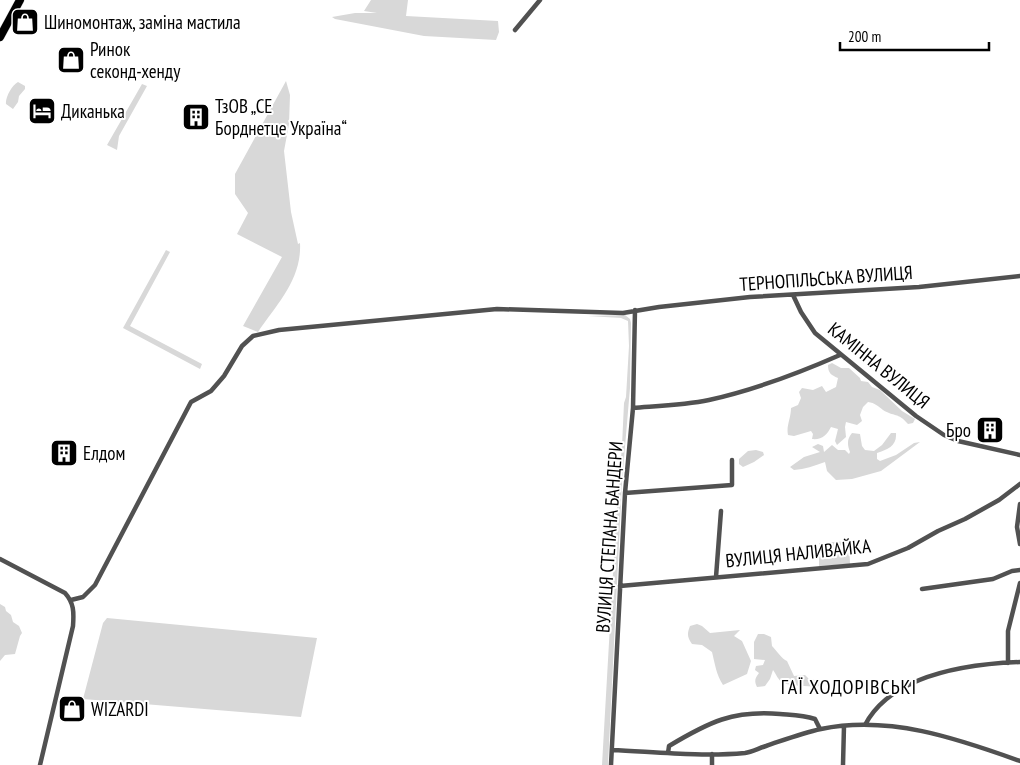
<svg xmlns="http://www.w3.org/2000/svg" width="1020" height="765" font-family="'PT Sans Narrow',sans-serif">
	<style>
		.green { fill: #d8d8d8 }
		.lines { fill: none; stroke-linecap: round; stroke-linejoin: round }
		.trunk-casing { stroke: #dbdbdb; stroke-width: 9 }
		.minor { stroke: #515151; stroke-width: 4.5 }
		.trunk { stroke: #000; stroke-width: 8 }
		.labels { text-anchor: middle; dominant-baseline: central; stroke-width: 4; stroke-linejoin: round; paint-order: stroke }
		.poi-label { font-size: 19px; fill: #000; stroke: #fff; text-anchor: start }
		.street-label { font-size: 19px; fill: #000; stroke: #fff }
		.neighbourhood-label { font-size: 20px; letter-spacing: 1px; fill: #000; stroke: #fff }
	</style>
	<rect width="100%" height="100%" fill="#fff"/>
	<path class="green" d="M371 0H408L406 16 498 21 499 32 496 40 424 36 335 19 332 17 355 13H377L364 11Z
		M286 81 290 95 289 124 284 151 291 212 298 244 300 243C302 279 277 304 258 332L243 326 282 257 237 234 248 213 235 194V174Z
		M18 82 25 86V89L19 96 18 102 13 109 6 104C5 98 12 85 18 82Z
		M142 84 147 86 119 136 117 150 107 145Z
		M166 250 170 252 130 326 202 364 200 369 123 328Z
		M625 315 630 319 631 323 630 388 622 482 608 765H602L616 520 622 446 624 403 626 397 629 346 628 321 621 318 588 316Z
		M832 363 841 368H849L860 378 861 381 868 382 872 387 880 390 902 411 915 419 913 423 908 424C898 412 894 417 883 410 878 406 875 403 868 402L863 407 860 415 862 421 857 425 846 422 845 427 846 437 837 445 835 441 838 429 831 427C827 435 822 440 812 439L813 434 811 431 794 436 788 435C786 426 791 418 791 408L798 405 801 398 799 392 802 388 813 390 822 386 826 392 836 387 838 378C831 375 828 373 828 365Z
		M852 433 860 434 862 446 865 450 874 451 882 445 891 433H896C897 446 888 449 877 453V459L880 461 896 455 914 443 920 442 881 471 852 479 836 480 827 471 825 462C814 466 805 469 794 470L790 467 804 457 820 452 812 447 818 444 823 446 824 452 832 445 838 450H845L849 454 850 452C847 444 847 439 852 433Z
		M756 450 763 452 764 455 754 462 743 467 739 464V459L748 451Z
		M849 541 850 564 819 566V543Z
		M0 604 5 607 6 611 11 615 13 622 19 626 22 633 20 636 15 654 5 655 0 661Z
		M107 618 317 638 301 717 83 699 103 623Z
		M697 624 702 626 710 633 740 630 734 636 742 641 751 661 747 674 723 685C716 674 715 664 712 652L702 645 692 644C687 637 687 634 690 626Z
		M758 634H764L771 637 772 646C776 650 782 659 787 661L794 676 805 675 809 679 820 681 821 686C812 687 791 686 783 683 778 680 776 674 773 670L770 679 765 686 757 687C754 681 755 678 759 673L755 670 756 666 763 665 765 660 754 659V642Z"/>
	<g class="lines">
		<g class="trunk-casing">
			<path id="trunk" d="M0 37 20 0"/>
		</g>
		<path class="minor" d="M515 30 540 0
			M793 295 801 312 815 333 916 416 944 435 958 441 1020 455
			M633 408C658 406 685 405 709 400 754 390 799 373 840 355
			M625 493 732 485V460
			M1020 504 1017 527 1020 544
			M0 559 65 593C74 603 74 612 73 626L40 765
			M716 577 721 511
			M620 586 868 564 908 548 938 531 965 519 999 500 1020 484
			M922 589 993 579 1012 571 1020 570
			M71 600 83 597 95 585 191 402 211 391 224 376 242 346 253 336 279 330 497 309 623 313 659 307 750 297 919 287 1020 276
			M1008 663V631L1020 583
			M865 725C892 674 969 664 1020 662
			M612 750C656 752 701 757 745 753 752 752 759 748 766 746 784 740 802 733 821 729 889 715 956 738 1020 761
			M668 753 669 746C709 722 733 710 780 714 792 715 803 715 815 719L820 729
			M611 765 625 493 633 408 635 310
			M712 765V754
			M843 765 844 726"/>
		<use href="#trunk" class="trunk"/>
	</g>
	<defs>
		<g id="shop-square" transform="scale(1.4375)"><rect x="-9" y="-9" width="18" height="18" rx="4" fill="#000" stroke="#fff"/><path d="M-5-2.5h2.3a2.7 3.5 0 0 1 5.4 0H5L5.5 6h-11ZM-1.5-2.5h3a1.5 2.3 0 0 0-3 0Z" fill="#fff"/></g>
		<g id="hotel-square" transform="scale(1.4375)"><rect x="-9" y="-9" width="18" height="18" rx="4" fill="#000" stroke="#fff"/><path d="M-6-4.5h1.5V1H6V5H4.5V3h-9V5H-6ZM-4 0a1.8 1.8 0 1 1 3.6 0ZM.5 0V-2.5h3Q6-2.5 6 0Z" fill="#fff"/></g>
		<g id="building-square" transform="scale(1.4375)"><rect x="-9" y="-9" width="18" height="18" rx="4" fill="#000" stroke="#fff"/><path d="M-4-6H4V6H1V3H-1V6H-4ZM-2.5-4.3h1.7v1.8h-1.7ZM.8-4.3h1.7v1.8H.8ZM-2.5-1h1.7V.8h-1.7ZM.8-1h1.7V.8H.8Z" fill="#fff"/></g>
	</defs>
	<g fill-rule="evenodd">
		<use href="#shop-square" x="25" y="22"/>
		<use href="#shop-square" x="71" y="60"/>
		<use href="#hotel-square" x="42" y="111"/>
		<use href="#building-square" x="196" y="117"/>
		<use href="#building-square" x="990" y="430"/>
		<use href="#building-square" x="64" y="453"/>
		<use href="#shop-square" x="72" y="709"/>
	</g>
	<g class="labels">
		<g class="poi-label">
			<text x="44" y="22">Шиномонтаж, заміна мастила</text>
			<text x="90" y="49">Ринок<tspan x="90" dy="22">секонд-хенду</tspan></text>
			<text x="215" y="106">ТзОВ „СЕ<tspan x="215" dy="22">Борднетце Україна“</tspan></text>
			<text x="61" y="111">Диканька</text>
			<text x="971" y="430" text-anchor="end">Бро</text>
			<text x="83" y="453">Елдом</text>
			<text x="91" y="709">WIZARDI</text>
		</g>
		<g class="street-label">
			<text transform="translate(826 278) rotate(-4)">ТЕРНОПІЛЬСЬКА ВУЛИЦЯ</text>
			<text transform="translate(879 365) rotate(39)">КАМІННА ВУЛИЦЯ</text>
			<text transform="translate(609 537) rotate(-86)">ВУЛИЦЯ СТЕПАНА БАНДЕРИ</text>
			<text transform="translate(798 553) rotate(-6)">ВУЛИЦЯ НАЛИВАЙКА</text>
		</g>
		<g class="neighbourhood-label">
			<text x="849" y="687">ГАЇ ХОДОРІВСЬКІ</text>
		</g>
	</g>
	<path d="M840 42v8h149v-8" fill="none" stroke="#000000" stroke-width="2.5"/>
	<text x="848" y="42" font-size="15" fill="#000000" stroke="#ffffff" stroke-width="4" paint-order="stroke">200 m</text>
</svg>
